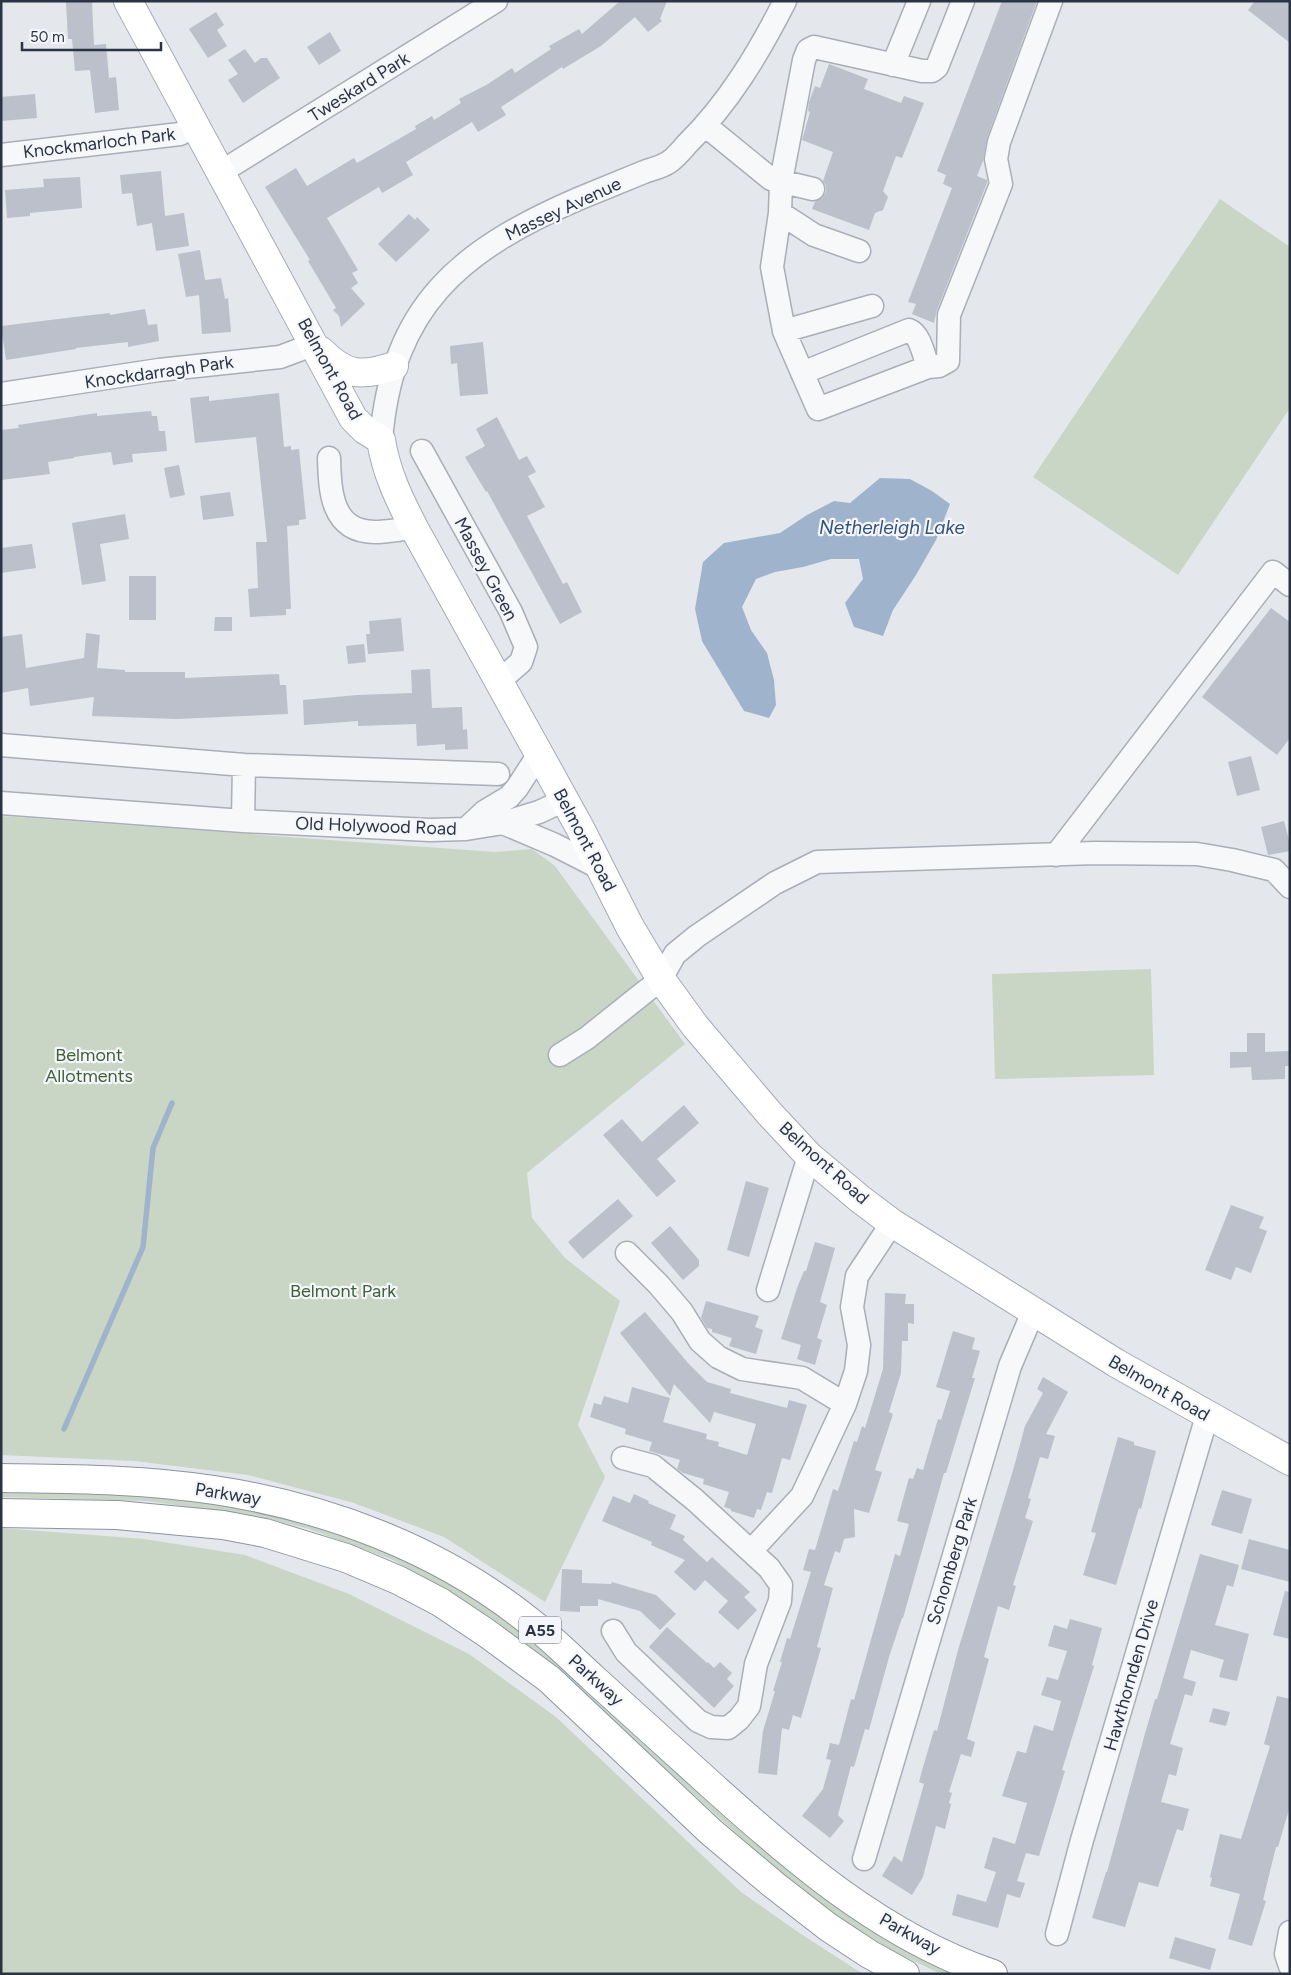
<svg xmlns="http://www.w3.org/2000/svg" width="1291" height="1975" font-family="Figtree,sans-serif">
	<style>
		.green { fill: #c9d6c5 }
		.water { fill: #9fb4cc }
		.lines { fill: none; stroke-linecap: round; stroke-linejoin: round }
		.stream { stroke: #9fb4cc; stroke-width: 5.5 }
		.building { fill: #bbc0ca }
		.minor-casing { stroke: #a9aeb7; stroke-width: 25 }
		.major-casing { stroke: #a3abb8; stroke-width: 30 }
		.highway-casing { stroke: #8b94a3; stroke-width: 30 }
		.minor { stroke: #f7f8fa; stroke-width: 22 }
		.major { stroke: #fff; stroke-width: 28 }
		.highway { stroke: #fff; stroke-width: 28 }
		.labels { text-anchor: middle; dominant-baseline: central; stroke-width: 4.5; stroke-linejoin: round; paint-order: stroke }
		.shield { fill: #f4f6f9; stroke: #676e7b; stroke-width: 1 }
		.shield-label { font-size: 16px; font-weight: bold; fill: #2b3445 }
		.street-label { font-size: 18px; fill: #2b3445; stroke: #f4f6f9 }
		.park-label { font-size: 18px; fill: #3f6138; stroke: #f4f6f9 }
		.water-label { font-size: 19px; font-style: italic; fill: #34527a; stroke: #f4f6f9 }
	</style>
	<rect width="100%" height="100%" fill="#e4e7ec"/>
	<path class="green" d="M1220 199 1290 247V408L1178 575 1033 477Z
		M1 816 495 852 532 849 555 866 685 1044 527 1173 532 1218 565 1258 620 1301 578 1425 605 1477 545 1602 444 1537 354 1503 248 1475 134 1461 1 1455Z
		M1151 969 1154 1075 995 1079 992 974Z
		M1 1487 196 1495 362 1536 506 1613 712 1797 971 1974H941L895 1952 839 1918 777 1871 592 1701 497 1622 393 1560 309 1529 261 1517 147 1501 1 1497Z
		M1 1528 144 1539 245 1555 349 1594 469 1654 556 1717 741 1892 801 1934 863 1974H1Z"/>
	<path class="water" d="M880 478 910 479 932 491 950 504 936 540 916 575 893 610 883 636 854 627 845 603 863 579 859 559H831L803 567 775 572 756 579 742 607 751 630 767 653 774 680 776 705 769 718 744 711 702 641 695 609 703 562 724 543 780 533 807 515 834 501 850 503Z"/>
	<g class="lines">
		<path class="stream" d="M64 1429 143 1247 153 1148 172 1103"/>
	</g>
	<path class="building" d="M92 1 94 45 106 44 109 78 116 77 119 110 95 113 90 70 75 71 72 39H68L66 2Z
		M620 1H667L660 19 662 21 648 32 635 17 601 46 563 69 562 67 501 107 506 115 478 132 472 122 406 162 413 175 382 193 379 187 327 218 358 270 352 273 358 283 351 288 365 304 341 327 339 316 333 310 336 308 308 261 310 260 265 187 296 168 307 186 354 158 357 163 416 129 415 126 432 116 434 120 461 103 459 99 488 84 512 68 515 73 551 49 549 46 579 29 582 34Z
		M1002 1H1037L987 138 983 161 977 176 987 180V183L937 310 934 323 912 314 916 304 908 302 952 188 943 184 946 175 937 171Z
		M1255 1H1290V43L1248 10Z
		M216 12 224 25 217 30 227 46 208 58 189 29Z
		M330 32 341 51 319 65 307 47Z
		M245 49 255 63 261 58H267L280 78 243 103 228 80 238 74 228 60Z
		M829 64 868 79 864 89 901 103 904 96 924 103 902 158 896 156 883 191 888 197 883 210 875 213 869 230 812 209 815 202 822 198 826 192V186L823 181 833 152 802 140 810 112 808 111 809 102 815 86 820 88Z
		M35 94 37 118 1 121V97Z
		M161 171 165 216 184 213 189 246 156 251 152 223 137 226 132 193 122 194 120 175Z
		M80 177 82 208 30 213V216L7 218 5 190 44 187 43 179Z
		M409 214 415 220 417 217 430 230 396 262 378 244Z
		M200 250 205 280 221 278 225 299 228 298 231 332 202 334 199 295 186 297 178 254Z
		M145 309 148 325 157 324 159 341 128 347V342L76 348V349L6 360 1 326 83 316 110 313V315Z
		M483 342 488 394 460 396 457 363 451 364 450 346Z
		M279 393 284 447 291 446V450L299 449 306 519 299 520V525L287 526 291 609H286V615L250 617 248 589 258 588 256 542H267L256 437 195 443 190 398 209 396V401Z
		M151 411 152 416H157L159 431H165L167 451 132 454 133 462 113 465 111 452 74 457V458L48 462 50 474 1 480V430L19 428 18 425 97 413V416Z
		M497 417 519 460 527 456 536 472 528 476 545 507 527 516 563 584 567 582 582 612 560 624 487 491 486 492 465 457 485 446 476 429Z
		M179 465 185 495 170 498 164 468Z
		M230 492 234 516 203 520 200 496Z
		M125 514 129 539 100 544 106 581 82 585 72 523Z
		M32 544 36 568 1 573V548Z
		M129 576H156V620H129Z
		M1271 608 1290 622V738L1277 755 1202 697Z
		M215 617H232V631H214Z
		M401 618 404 651 368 654 366 634H370L369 621Z
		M86 633 100 635 97 668 125 670V672H185V678L279 674 280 685H286L288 714 176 719 92 716 94 697 30 706 28 688 1 693V637L22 634 26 668 84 658Z
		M364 644 366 662 348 664 346 646Z
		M430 669 432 708 462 707 463 730 467 729 468 749 445 750V744L417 746 416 724 358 726V721L304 725 303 700 357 695 412 693 411 670Z
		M1251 756 1260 790 1237 796 1228 762Z
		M1284 821 1290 844V851L1268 855 1261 827Z
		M1247 1033H1265V1052L1290 1051V1066H1285V1079L1252 1080 1251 1067 1230 1068V1052H1247Z
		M684 1105 699 1123 657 1159 676 1181 657 1197 603 1135 622 1119 642 1142Z
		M746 1181 769 1188 749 1257 727 1250Z
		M618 1199 633 1216 583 1259 568 1242Z
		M1231 1205 1264 1217 1259 1228 1267 1231 1251 1273 1236 1267 1231 1280 1205 1270Z
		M670 1226 699 1260V1266L683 1280 651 1243Z
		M815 1242 835 1248 820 1302 827 1305 817 1338 822 1340 815 1365 797 1359 801 1345 781 1339 797 1288 804 1271H806Z
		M885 1293 906 1294 905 1304H914V1324L908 1323V1341H902L901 1373 889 1412 893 1414 875 1470 882 1472 869 1513 854 1509 855 1537 844 1539 840 1553 835 1551 824 1585 833 1588 817 1647 821 1648 801 1718 793 1715 789 1730 782 1728 777 1775 758 1773 763 1731 775 1691H773L782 1662H780L787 1638 790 1639 811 1572 803 1570 809 1549 815 1550 833 1489 838 1491 854 1441 857 1442 862 1426 865 1428 883 1369Z
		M706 1301 759 1316 755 1327 763 1330 756 1354 729 1346 732 1338 712 1332V1329L707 1328 701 1318Z
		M645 1312 688 1363 707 1382 731 1389 730 1393 787 1408 789 1400 807 1405 790 1460 782 1458 772 1493 767 1492 761 1510 757 1509 754 1518 731 1511V1509L724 1507 729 1492 703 1484 704 1479 683 1473 677 1469 680 1460 649 1451 652 1442 625 1434 626 1429 590 1417 594 1403 601 1405 604 1396 628 1403 632 1387 670 1398 663 1422 707 1434 706 1439 719 1442 718 1446 747 1455 756 1424 714 1412 710 1423 674 1384 670 1396 620 1333Z
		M953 1331 975 1338 972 1349 980 1351 972 1378H975L946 1473H944L903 1618H902L889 1657 869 1730 865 1729 854 1767 851 1766 838 1815 844 1821 830 1838 802 1816 823 1789 831 1760 826 1759 830 1743 839 1745 851 1699 854 1700 895 1554 900 1556 909 1524 897 1521 909 1478 913 1479 917 1468 923 1470 938 1419 941 1420 950 1391 936 1387Z
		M1043 1377 1068 1392 1046 1434 1055 1436 1048 1459 1040 1457 1028 1498 1031 1499 1025 1518 1033 1521 1013 1585 1016 1586 1009 1610 998 1606 984 1657 989 1659 967 1739 975 1742 971 1757 961 1754 949 1792 952 1793 949 1803 951 1804 945 1829 936 1826 923 1877 912 1895 882 1876 894 1856 902 1862 924 1784 919 1782 923 1767 934 1730 937 1731 958 1650 1014 1467 1025 1426 1043 1393 1037 1389Z
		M1118 1437 1134 1442V1445L1156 1451 1141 1509 1139 1508 1116 1585 1083 1575 1096 1533 1091 1532Z
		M1222 1490 1252 1499 1242 1534 1211 1525Z
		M634 1494 649 1501 648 1503 676 1515 670 1529 685 1536 683 1540 707 1562 712 1557 750 1592 744 1597 757 1610 738 1630 718 1612 728 1601 705 1580 695 1591 674 1572 685 1560 651 1545 652 1542 602 1521 613 1496 630 1503Z
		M1249 1539 1290 1550V1582L1241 1569Z
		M1200 1554 1239 1565 1233 1587 1227 1585 1215 1625 1249 1634 1237 1681 1219 1677 1224 1660 1191 1650 1183 1678 1196 1682 1192 1696 1185 1694 1170 1744 1183 1748 1176 1776 1169 1774 1161 1802 1189 1809 1183 1831 1177 1829 1158 1887 1139 1882 1125 1927 1092 1918 1106 1872H1107L1144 1737 1155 1699H1157Z
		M562 1569 582 1570V1583L611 1584 612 1582 656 1595 676 1614 660 1630 640 1611 598 1599V1606H580V1612L560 1611Z
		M1285 1591 1290 1592V1639L1273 1635Z
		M1070 1619 1102 1628 1092 1665 1094 1666 1062 1770 1065 1771 1039 1856 1026 1853 1017 1881 1025 1883 1020 1898 1007 1894 998 1928 952 1915 957 1894 986 1902 996 1872 984 1868 993 1837 1015 1844 1027 1803 1002 1796 1017 1751 1026 1753 1034 1725 1053 1731 1061 1701 1041 1695 1047 1677 1058 1680 1067 1651 1048 1646 1054 1625 1067 1629Z
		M667 1627 707 1663 708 1662 714 1668 720 1662 732 1673 727 1679 734 1686 714 1708 649 1647Z
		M1277 1696 1290 1699V1806L1278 1847H1276L1263 1900 1266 1901 1252 1946 1228 1939 1240 1894 1210 1886 1212 1878 1210 1877 1220 1834 1241 1839 1270 1746 1264 1744Z
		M1213 1708 1230 1712 1226 1726 1209 1722Z
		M1175 1937 1216 1949 1210 1970 1169 1958Z"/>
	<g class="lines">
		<g class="minor-casing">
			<path id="minor" d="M963 1 937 67 932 71H922L814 47 808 50 804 60 781 181 780 213 772 267 784 331 818 409 928 367 939 366 948 361 949 315 1001 184 996 159 999 142 1051 1
				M893 65 919 1
				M706 126 771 179 813 189
				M1 155 180 134 196 126
				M221 172 496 1
				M780 213 814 235 859 251
				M784 331 872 306
				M802 373 909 330C920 334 924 356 928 367
				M1 394 159 370 280 357 315 344
				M381 440C392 306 460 250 578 199 600 190 622 181 644 172 652 169 662 167 669 162 675 158 682 150 687 144 729 103 759 52 785 1
				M422 451 511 612 526 647 521 662 498 682
				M329 458C330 491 331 531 374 532 387 532 401 529 414 528
				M1 745 244 765 498 774
				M1 803 243 821 430 830 466 829 503 823 539 812 565 800
				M243 821 244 765
				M503 823 555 845 600 868
				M466 829 484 812 509 797 517 788 539 754
				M1056 855 1273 572 1290 585
				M560 1055 587 1038 661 979 675 954 697 936 775 883 817 862 1096 853 1197 854 1232 860 1274 870 1290 887
				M627 1253 659 1285 682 1312 700 1341 718 1357 742 1369 802 1378 845 1404
				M768 1290 809 1156
				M751 1551 802 1496 845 1404 856 1371 859 1345 852 1307 857 1276 892 1223
				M613 1631 626 1652 698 1721 711 1727 728 1728 739 1719 749 1706 756 1664 780 1601 781 1585 769 1568 695 1500 653 1466 623 1458
				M864 1859 1010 1366 1033 1312
				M1290 1932 1286 1954 1290 1966
				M1057 1934 1082 1840 1207 1416"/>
		</g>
		<g class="major-casing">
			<path id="major" d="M128 1 353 418 365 430 381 440C386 472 399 499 414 528L580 828 630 927 661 979 695 1026 769 1113 809 1156 860 1199 892 1223 1116 1363 1290 1461
				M321 351C346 376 361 377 394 366"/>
		</g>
		<g class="highway-casing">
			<path id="highway" d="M1 1478C72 1479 143 1479 214 1490 327 1507 439 1549 529 1621 552 1638 572 1659 593 1678 632 1713 670 1748 709 1783 793 1859 883 1937 993 1974
				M1 1513 117 1515 223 1525 265 1533 346 1558 398 1580 440 1602 485 1632 549 1679 711 1832 774 1885 828 1927 869 1954 905 1974"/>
		</g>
		<use href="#minor" class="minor"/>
		<use href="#major" class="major"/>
		<use href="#highway" class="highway"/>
	</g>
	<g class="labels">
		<rect class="shield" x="519" y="1616.5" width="42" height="27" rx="4"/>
		<g class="shield-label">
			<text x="540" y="1630">A55</text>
		</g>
		<g class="street-label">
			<text transform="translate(359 87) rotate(-32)">Tweskard Park</text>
			<text transform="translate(99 143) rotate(-7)">Knockmarloch Park</text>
			<text transform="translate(563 209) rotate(-25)">Massey Avenue</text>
			<text transform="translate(330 369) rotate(61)">Belmont Road</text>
			<text transform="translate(159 372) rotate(-8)">Knockdarragh Park</text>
			<text transform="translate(486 569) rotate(62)">Massey Green</text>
			<text transform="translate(376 826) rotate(2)">Old Holywood Road</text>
			<text transform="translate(585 840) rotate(62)">Belmont Road</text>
			<text transform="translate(824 1163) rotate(42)">Belmont Road</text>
			<text transform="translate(1159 1388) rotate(30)">Belmont Road</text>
			<text transform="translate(228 1494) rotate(9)">Parkway</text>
			<text transform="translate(952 1561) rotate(-73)">Schomberg Park</text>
			<text transform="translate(1131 1675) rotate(-74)">Hawthornden Drive</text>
			<text transform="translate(596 1680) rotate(42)">Parkway</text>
			<text transform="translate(910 1934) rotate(29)">Parkway</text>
		</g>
		<g class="park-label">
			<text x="89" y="1055">Belmont<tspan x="89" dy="21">Allotments</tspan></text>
			<text x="343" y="1291">Belmont Park</text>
		</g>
		<g class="water-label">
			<text x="892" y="527">Netherleigh Lake</text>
		</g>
	</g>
	<rect width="1291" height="1975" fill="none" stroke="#2b3445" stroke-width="5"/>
	<path d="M22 42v8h139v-8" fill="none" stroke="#2b3445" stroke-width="2.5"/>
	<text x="30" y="42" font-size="15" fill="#2b3445" stroke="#f4f6f9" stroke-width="4" paint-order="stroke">50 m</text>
</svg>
